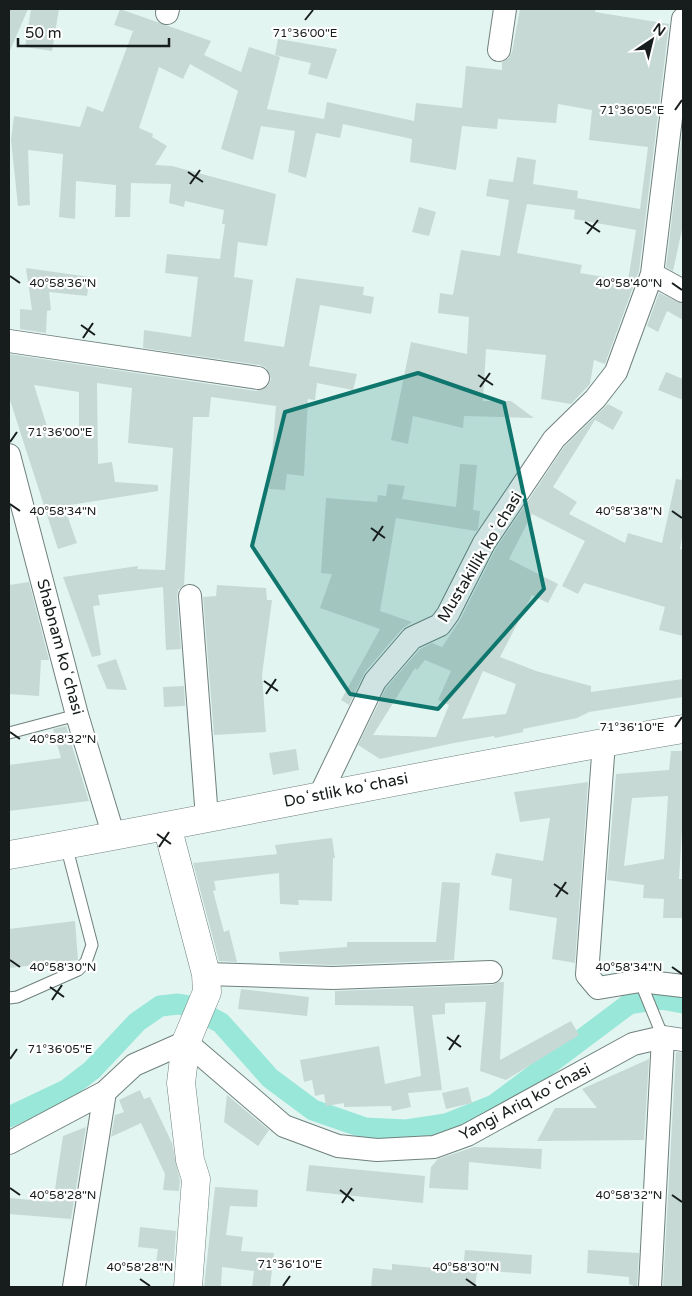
<svg xmlns="http://www.w3.org/2000/svg" width="692" height="1296" font-family="'Varela Round',sans-serif">
	<style>
		.lines { fill: none; stroke-linecap: round; stroke-linejoin: round }
		.canal { stroke: #99e7d9; stroke-width: 21 }
		.building { fill: #c7d9d5; fill-rule: evenodd }
		.service-casing { stroke: #70817d; stroke-width: 13 }
		.minor-casing { stroke: #70817d; stroke-width: 24 }
		.tertiary-casing { stroke: #70817d; stroke-width: 29 }
		.service { stroke: #fff; stroke-width: 11 }
		.minor { stroke: #fff; stroke-width: 22 }
		.tertiary { stroke: #fff; stroke-width: 28 }
		.marked { fill: #0f766e; fill-opacity: 0.2; stroke: #0f766e; stroke-width: 4; stroke-linejoin: round }
		.ticks { fill: none; stroke: #171d1c; stroke-width: 2 }
		.labels { text-anchor: middle; dominant-baseline: central; stroke-width: 4.5; stroke-linejoin: round; paint-order: stroke }
		.street-label { font-size: 16px; fill: #171d1c; stroke: #fff }
		.ticks-label { font-size: 12px; text-anchor: middle; fill: #171d1c; stroke: #fff; stroke-width: 4.5; stroke-linejoin: round; paint-order: stroke }
	</style>
	<rect width="100%" height="100%" fill="#e2f5f1"/>
	<g class="lines">
		<path class="canal" d="M9 1117 66 1090 92 1070 137 1022 160 1006 178 1004 190 1006 221 1023 270 1078 313 1110 365 1128 406 1130 446 1124 494 1105 629 1004 661 999 683 1003"/>
	</g>
	<path class="building" d="M9 9H28L9 53Z
		M31 9H59L52 51 25 47Z
		M120 9 211 41 204 55 241 72 249 47 280 57 267 109 324 119 327 102 414 121 416 103 462 108 466 66 502 70V62L509 58 512 52 520 9H596L595 12 669 24 639 271 605 364 594 360 590 384 571 404 541 399 546 355 486 349 483 401H511L534 418 464 416 463 428 413 416 408 444 391 440 411 342 467 354 469 317 438 313 440 293 453 295 461 250 500 256 509 200 486 196 489 179 513 182 517 157 536 160 533 184 578 191 577 200V198L640 209 648 147 589 140 592 110 558 104 556 123 498 119 497 129 462 126 456 170 410 162 412 139 343 124 340 138 316 133 306 178 288 172 295 131 261 126 253 160 221 149 238 91 190 64 183 79 159 67 139 128 153 134 152 137 167 146 155 165 172 166 276 194 267 246 238 242 234 277 253 280 244 341 284 347 296 278 364 287 363 295 374 297 371 314 320 305 309 366 357 374 353 390 317 383 315 400 308 399 304 476 287 474 285 490 269 489 276 406 211 397 209 417H193L184 585 178 590 177 597 181 649 166 650 163 587 98 595 100 605 93 606 101 655 92 657 63 577 138 566 137 569 165 570 173 448 128 443 132 388 97 383 98 464 112 462 115 482 158 485V491L64 506 77 543 58 549 9 397V354L256 391 268 386 271 379 266 368 260 365 143 348 144 330 191 337 198 277 165 273 167 254 220 259 225 224H222L224 210 185 201 184 207 169 203 171 184 131 183 130 217H115L116 185 76 181 75 219 59 217 63 154 28 150 30 205 18 206 11 140 14 116 80 127 87 106 103 112 133 31 114 25ZM527 204 575 210 574 219 636 230 628 281 580 273 582 265 517 253ZM34 385 79 392V429L50 436Z
		M278 39 337 49 327 79 308 74 311 63 275 55Z
		M683 126V225L673 271 666 267Z
		M419 207 436 212 429 236 412 232Z
		M26 268 90 277 87 296 49 292 51 310 47 311 46 333 20 329V309L32 310Z
		M659 293 683 304V320L667 311 658 332 647 326Z
		M666 372 683 379V400L658 390Z
		M608 404 623 412 613 430 595 420 553 487 577 502 569 514 625 543 628 533 662 543 676 479 683 480V532L680 549 683 550V636L659 630 665 607 584 583 578 594 562 586 585 541 532 514 509 559 558 584 548 603 532 595 500 657 536 671 591 686V692L683 679V697L589 712 577 718 523 729V732L495 738 494 736 454 743 380 759 358 745 386 688 420 649 432 643 442 647 460 620 495 550 564 447ZM425 660 451 671 438 700 449 705 436 737 373 735 415 668 417 670ZM483 671 516 684 506 714 462 719Z
		M460 464 477 465 473 510 480 511 478 529 476 531 396 518 380 611 412 622 402 629 365 672 349 705 341 700 380 629 320 608 332 574 321 573 326 498 377 502 378 495 386 496 388 484 405 486 402 499 456 507Z
		M29 582 49 660H41L39 696 9 694V585Z
		M217 585 266 588 267 600H272L262 675 266 732 214 735 203 597 216 596Z
		M116 659 127 690 107 689 97 665Z
		M184 686 185 706 164 707 163 687Z
		M66 726 89 801 9 811V765L61 758 53 729Z
		M296 749 299 770 273 775 269 753Z
		M671 751H683V812L679 879H683V918H663L664 899 643 898 644 885 607 880 616 774 669 770ZM668 796 664 859 624 866 632 798Z
		M588 782 575 962V963L552 959 557 918 509 910 512 879 491 875 496 853 543 861 550 818 520 822 514 792Z
		M332 838 335 858H333L332 901 298 900 299 905 280 904 279 873 214 881 216 890 213 891 224 932 229 930 237 962 219 961 193 863 277 854 275 845Z
		M442 882 460 883 454 960 333 965 280 963 279 952 347 947V942H436Z
		M75 921 78 960 9 968V929Z
		M499 982H504L500 1060 571 1021 579 1035 506 1080 480 1071 486 1002 445 1003V1014L432 1015 442 1090 408 1093 411 1107 392 1111 391 1106 344 1107V1103L326 1106 324 1094 315 1096 312 1080 304 1082 300 1060 379 1046 385 1084 421 1076 413 1006 335 1005V991L492 985Z
		M241 989 309 997 307 1016 238 1009Z
		M676 1052 683 1053V1274L682 1287H663Z
		M649 1059 644 1140 537 1141 555 1108H597L582 1089Z
		M468 1087 472 1103 446 1109 442 1093Z
		M140 1090 144 1099 150 1097 172 1143 180 1181 179 1191 163 1190 165 1174 141 1123 111 1137 115 1115 124 1112 119 1100Z
		M227 1095 269 1130 258 1146 224 1122Z
		M86 1127 71 1219 9 1214V1198L53 1202 63 1136Z
		M474 1147 542 1149 541 1169 469 1162 468 1190 429 1188 431 1167 438 1159Z
		M309 1165 425 1176 423 1203 306 1191Z
		M215 1187 258 1190 257 1207 230 1206 226 1235 243 1237 241 1251 274 1253 270 1287H252L254 1271 222 1267 221 1287H204Z
		M140 1227 176 1231 173 1272 155 1270 158 1249 138 1247Z
		M465 1250 532 1255 531 1274 463 1269Z
		M588 1250 639 1253 637 1287 629 1284V1277L587 1273Z
		M392 1264 477 1272 475 1287H371L373 1268 392 1270Z"/>
	<g class="lines">
		<g class="service-casing">
			<path id="service" d="M9 733 77 715
				M640 981 663 1037
				M9 998 17 997 78 970 86 962 92 945 66 845"/>
		</g>
		<g class="minor-casing">
			<path id="minor" d="M167 13 168 9
				M499 50 505 9
				M652 274 683 291
				M9 341 258 378
				M9 455 77 715 114 837
				M190 596 207 818
				M604 742 587 975 598 988 640 981 683 986
				M320 795 375 681 412 638 440 625 448 614 484 543 554 439 595 399 616 372 652 274 683 19
				M206 974 333 978 491 972
				M9 1143 105 1092 134 1065 186 1042 284 1126 338 1146 377 1150 434 1147 467 1135 633 1044 663 1037 683 1040
				M74 1287 105 1092
				M650 1287 663 1037"/>
		</g>
		<g class="tertiary-casing">
			<path id="tertiary" d="M167 826 206 974 207 992 186 1042 181 1083 190 1160 196 1179 188 1287
				M9 855C234 815 458 767 683 729"/>
		</g>
		<use href="#service" class="service"/>
		<use href="#minor" class="minor"/>
		<use href="#tertiary" class="tertiary"/>
	</g>
	<path class="marked" d="M418 373 504 403 544 589 438 709 350 694 252 546 285 412Z"/>
	<path class="ticks" d="M305 20 313 10M675 110 682 100M188 172 203 182M190 184 200 170M585 222 600 232M587 234 598 220M10 276 20 283M672 283 682 290M81 325 95 335M83 338 93 323M478 375 493 385M480 387 490 373M10 442 17 432M10 504 20 511M672 511 682 518M371 528 385 538M373 541 383 526M264 681 278 691M266 694 276 679M675 727 682 717M10 732 20 739M157 834 171 844M159 847 169 832M554 884 568 894M556 897 566 882M10 960 20 967M672 967 682 974M50 987 64 997M52 1000 62 985M447 1037 461 1047M449 1050 459 1035M10 1059 17 1049M10 1188 20 1195M340 1190 354 1201M672 1195 682 1202M342 1203 352 1188M140 1279 150 1286M466 1279 476 1286M283 1286 290 1276"/>
	<g class="labels">
		<g class="street-label">
			<text transform="translate(480 557) rotate(-59)">Mustakillik koʻchasi</text>
			<text transform="translate(60 647) rotate(75)">Shabnam koʻchasi</text>
			<text transform="translate(346 790) rotate(-11)">Doʻstlik koʻchasi</text>
			<text transform="translate(525 1102) rotate(-28)">Yangi Ariq koʻchasi</text>
		</g>
	</g>
	<g class="ticks-label">
		<text x="305" y="37">71°36'00"E</text>
		<text x="632" y="114">71°36'05"E</text>
		<text x="63" y="287">40°58'36"N</text>
		<text x="629" y="287">40°58'40"N</text>
		<text x="60" y="436">71°36'00"E</text>
		<text x="63" y="515">40°58'34"N</text>
		<text x="629" y="515">40°58'38"N</text>
		<text x="632" y="731">71°36'10"E</text>
		<text x="63" y="743">40°58'32"N</text>
		<text x="63" y="971">40°58'30"N</text>
		<text x="629" y="971">40°58'34"N</text>
		<text x="60" y="1053">71°36'05"E</text>
		<text x="63" y="1199">40°58'28"N</text>
		<text x="629" y="1199">40°58'32"N</text>
		<text x="290" y="1268">71°36'10"E</text>
		<text x="140" y="1271">40°58'28"N</text>
		<text x="466" y="1271">40°58'30"N</text>
	</g>
	<rect width="692" height="1296" fill="none" stroke="#171d1c" stroke-width="20"/>
	<g transform="translate(652 40) rotate(35)" stroke="#ffffff" stroke-width="4" paint-order="stroke">
	<path d="M0-4L9 19L0 12L-9 19Z" fill="#171d1c"/>
	<text y="-8" font-size="14" font-weight="bold" text-anchor="middle" fill="#171d1c">N</text>
	</g>
	<path d="M18 38v8h151v-8" fill="none" stroke="#171d1c" stroke-width="2.5"/>
	<text x="25" y="38" font-size="15" fill="#171d1c" stroke="#ffffff" stroke-width="4" paint-order="stroke">50 m</text>
</svg>
